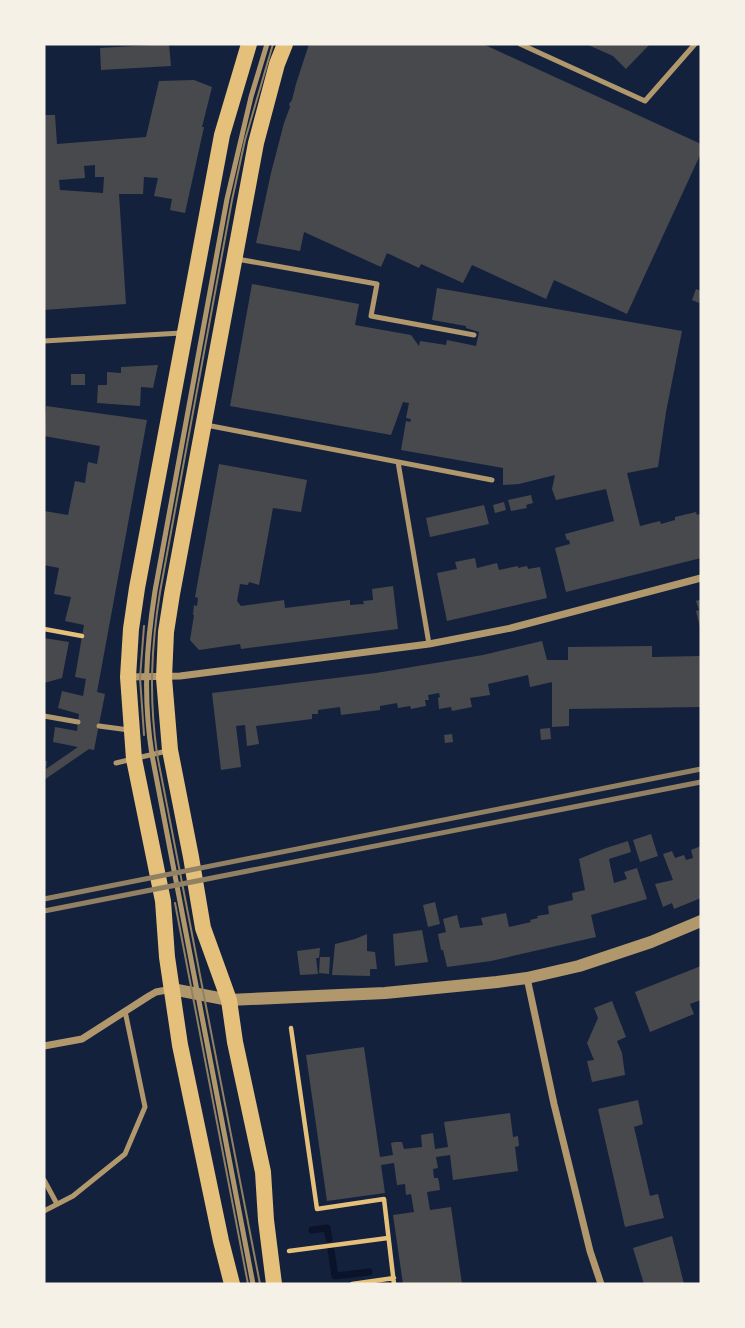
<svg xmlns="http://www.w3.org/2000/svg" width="745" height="1328" font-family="'Work Sans',sans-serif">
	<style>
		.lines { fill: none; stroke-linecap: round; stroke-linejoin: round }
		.stream { stroke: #0b132b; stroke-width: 7 }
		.building { fill: #48494c; fill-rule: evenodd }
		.path { stroke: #e5c07b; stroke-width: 4.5 }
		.service { stroke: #b1986c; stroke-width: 5 }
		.minor { stroke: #b1986c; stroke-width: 7 }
		.tertiary { stroke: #b1986c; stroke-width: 12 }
		.primary { stroke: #e5c07b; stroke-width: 16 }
		.tram { stroke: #918062; stroke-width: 2 }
		.rail { stroke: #918062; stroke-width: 5 }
	</style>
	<rect width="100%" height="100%" fill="#14213d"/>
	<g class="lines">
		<path class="stream" d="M312 1230 327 1228 329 1239
			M331 1250 335 1276 369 1272"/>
	</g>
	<path class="building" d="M169 44 171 66 101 70 100 48Z
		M309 44H483L701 144V153L627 314 554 280 546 299 472 265 463 283 421 264 419 268 387 253 381 267 304 232 300 251 256 243 271 173 284 123 290 107 289 104 292 100 296 84Z
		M586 44H650L626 69 613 56Z
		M194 80 212 87 202 127H204L185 213 170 210 172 199 154 196 158 178 144 177 143 194H119L126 304 44 310V115H55L57 144 146 137 159 81ZM95 165V177H104L103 193 60 190 59 180 85 178 84 166Z
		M252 284 359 304 355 325 411 335 419 346 420 341 446 345 447 340 476 346 479 332 466 328V326L432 320 437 288 682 331 666 412 658 467 627 473 640 526 660 521 661 524 675 520V517L696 512 697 515 700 514 701 558 566 592 555 548 570 544 569 540H567L565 534 614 521 606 489 556 500 552 489 555 475 519 484 503 485V468L401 450 406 421 410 422 411 419 406 418 409 403 403 402 391 435 230 406Z
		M696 289 701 291 699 303 692 300Z
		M158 365 153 388 141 387 140 406 97 403 98 385H107V372L121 373V367Z
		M71 374H85V385H71Z
		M46 406 147 420 97 692 105 694 94 750 89 749 44 780V761H47L46 769 78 747 53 742 55 727 77 731 79 714 58 708 62 691 83 696 86 679 75 677 84 625 65 621 71 597 54 594 59 568 44 565V511L68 515 75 481 85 483 88 462 97 464 100 446 44 436Z
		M219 464 307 480 301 512 273 508 259 585 249 582 248 585 240 584 237 601 241 606 284 600 285 608 350 600V605L364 604 363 601 373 600 372 589 393 586 398 629 241 649 240 644 199 650 190 640 194 615H193L194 605 197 606 198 598 195 597Z
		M531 495 533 503 526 505 527 508 511 511 508 500Z
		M504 502 506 510 495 513 493 505Z
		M484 505 489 524 430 537 426 518Z
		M475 558 477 568 497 563 499 570 518 566V568L527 566 528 569 540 567 547 598 447 621 437 573 457 569 455 562Z
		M701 599V627H700L696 611 699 610 696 601Z
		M44 638 69 642 62 678 44 683Z
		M542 641 547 660H568V647L652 646V657L701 656V707L569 709V726L552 727V682L530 687 528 675 488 684 490 695 470 698 472 707 452 711 451 707 439 709 438 698 440 697 439 693 428 695 429 700H425L426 706 411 709 410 706 398 708 397 703 380 706V710L341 715 340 707 318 710V714H312V719L256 726 259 744 247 746 245 725 236 726 241 767 221 770 212 693 376 673 483 655Z
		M550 728 551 739 541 740 540 729Z
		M452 734 453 742 445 743 444 735Z
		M651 834 658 856 640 862 633 840Z
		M628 841 631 852 609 859 614 883 627 879 624 872 637 868 647 899 591 915 596 937 491 961 447 967 443 950H441L438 934 446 932 443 919 457 915 460 928 483 925 481 918 506 913 509 927 531 922 530 920 538 918 537 916 549 914 548 906 573 900 572 893 585 890 579 859 606 848Z
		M701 846V898L674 909 672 903 663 907 655 884 673 880 663 854 672 851 675 858 684 855 686 860 693 858 691 850Z
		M435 902 440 924 428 927 423 905Z
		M422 930 428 962 395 966 393 934Z
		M367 934V951L375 952 377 969H370V976L332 975 335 944 355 939Z
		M320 948 319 958H316L318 974 300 975 297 951Z
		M320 957H330L329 974 319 973Z
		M701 966V1000L690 1004 694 1014 650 1032 635 992Z
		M612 1001 626 1037 617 1041 622 1053 625 1075 592 1082 587 1061 594 1060 587 1043 598 1018 594 1008Z
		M364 1047 380 1157 393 1155 391 1143 395 1142H402L404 1149 422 1147 421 1135 433 1133 435 1149 448 1147 444 1122 510 1113 513 1137 518 1136 519 1146 515 1147 518 1171 453 1180 450 1155 436 1157 438 1168 433 1169 434 1178H438L439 1182 440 1190 427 1192 430 1210 451 1207 462 1284H403L393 1215 414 1212 411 1194 406 1195 405 1184 397 1185 394 1163 381 1165 385 1193 327 1201 306 1055Z
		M638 1100 643 1124 634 1127 650 1196 658 1194 664 1218 625 1227 598 1109Z
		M672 1236 684 1284H644L633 1248Z"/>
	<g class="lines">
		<path class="path" d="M44 629 82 636
			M291 1028 317 1209 384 1199 394 1284
			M289 1251 388 1238
			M352 1284 394 1278"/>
		<path class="service" d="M520 44 645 101 695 44
			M237 259 377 284 371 316 474 335
			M44 341 181 333
			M206 425 492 480
			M398 462 429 644
			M44 716 78 722
			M99 726 129 730
			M116 763 167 751
			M44 1180 57 1204
			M44 1211 73 1196 125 1154 145 1107 125 1011
			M253 1284 152 755C143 697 146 649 155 591L227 199 251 97 267 44"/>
		<path class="minor" d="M128 677 180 676 429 644 511 628 701 578
			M527 978 554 1104 590 1251 601 1284
			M44 1046 82 1039 149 996 156 992 172 989"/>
		<path class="tertiary" d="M172 989 229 1000 385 993 497 982 527 978 579 966 651 942 701 921"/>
		<path class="primary" d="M232 1284 221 1241 180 1045 167 957 163 901 134 759 128 677 131 629 137 588 222 135 249 44
			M274 1284 266 1220 263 1172 235 1042 229 1000 203 928 191 857 170 750 164 678 166 632 172 594 256 143 277 64 285 44"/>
		<path class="tram" d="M144 735 140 678 144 626
			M175 903 248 1284
			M260 1284 157 754C149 698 151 648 160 592L232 200 245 140 273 44"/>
		<path class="rail" d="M44 899 701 769
			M44 911 701 782"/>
	</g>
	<rect width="745" height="1328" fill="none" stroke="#f6f1e7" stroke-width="91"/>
</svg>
